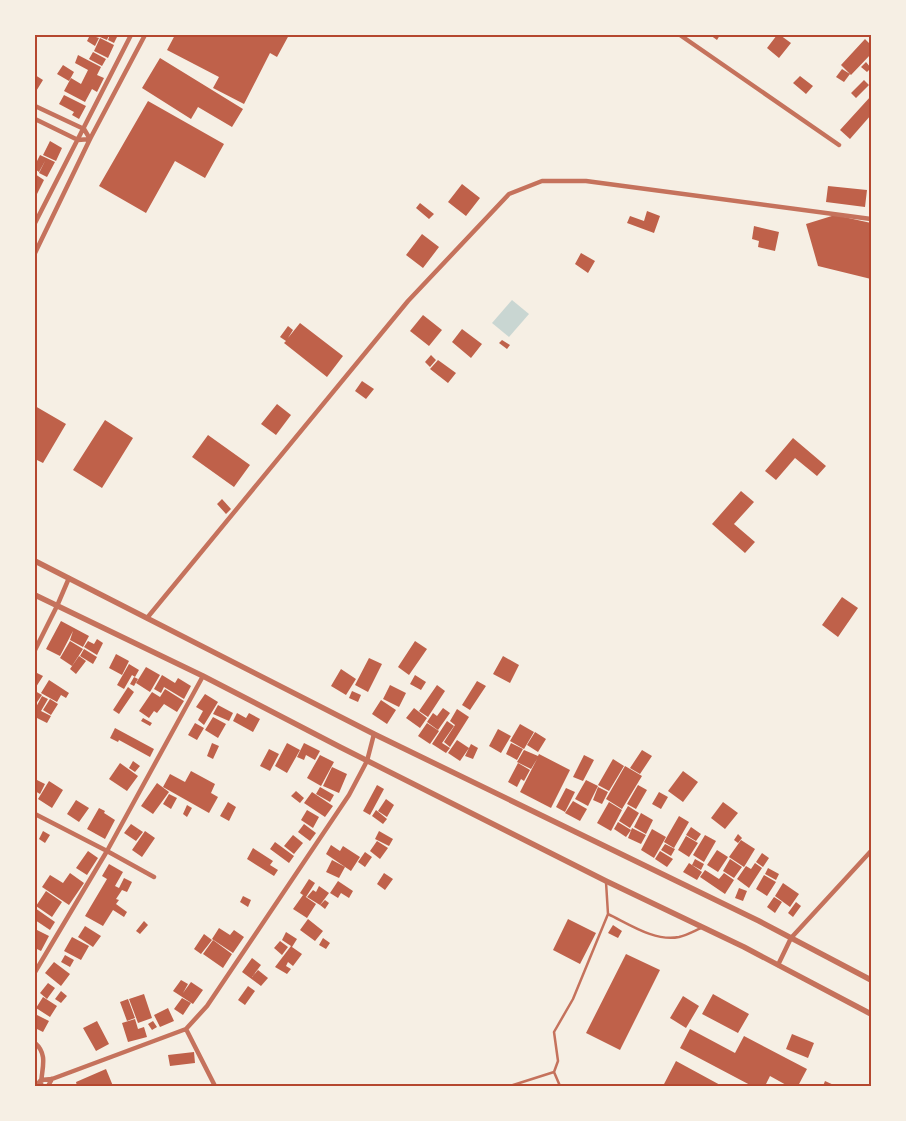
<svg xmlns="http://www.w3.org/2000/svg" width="906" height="1121" font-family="'Open Sans',sans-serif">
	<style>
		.water { fill: #c9d6d2 }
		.building { fill: #bf614a }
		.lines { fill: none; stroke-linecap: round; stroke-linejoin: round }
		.service { stroke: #c5725c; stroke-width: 2.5 }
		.minor { stroke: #c5725c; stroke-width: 4.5 }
		.tertiary { stroke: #c5725c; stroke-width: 5.5 }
		.neatline { fill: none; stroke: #b5482f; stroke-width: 2 }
	</style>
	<rect width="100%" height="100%" fill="#f6efe4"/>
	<path class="water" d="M512 300 529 314 509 337 492 323Z"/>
	<path class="building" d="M90 35 99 38 95 46 87 41Z
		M101 35H109L107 40 100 37Z
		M110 35H118L114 43 108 40Z
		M175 35H289L277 57 270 53 244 104 213 88 219 77 167 50Z
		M710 35H720L717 40Z
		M777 35H780L791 43 779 58 767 48Z
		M100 38 114 45 108 58 94 51Z
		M865 39 871 45V54L851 75 841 65Z
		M93 52 106 59 102 66 89 59Z
		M78 55 101 67 97 75 104 78 97 92 92 89 85 102 64 91 71 78 81 84 88 70 75 63Z
		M160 58 243 109 232 127 198 107 191 119 142 88Z
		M866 62 871 68 867 72 861 67Z
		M63 65 74 72 69 81 57 74Z
		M842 69 850 74 844 82 836 77Z
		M35 75 43 80 35 93Z
		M800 76 813 86 806 94 793 83Z
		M864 80 869 85 856 98 851 93Z
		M64 95 86 106 79 119 72 115 74 112 59 104Z
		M871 96V115L850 139 840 130Z
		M148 101 224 144 205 178 175 161 146 213 99 186Z
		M50 141 62 148 56 161 43 155Z
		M40 155 55 162 47 177 39 173 45 161 39 172 35 169V165Z
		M35 174 44 180 35 198Z
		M462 184 480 198 466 216 448 202Z
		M828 186 867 190 865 207 826 202Z
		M420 203 434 214 429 219 416 208Z
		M647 211 660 216 654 233 627 223 630 216 644 221Z
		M835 215 871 223V279L818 266 806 224Z
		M754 226 779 232 775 251 758 247 759 241 752 239Z
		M422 234 439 247 423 268 406 255Z
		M581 253 595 261 588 273 575 264Z
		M423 315 442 330 429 346 410 331Z
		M300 323 343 356 327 377 284 343 286 341 280 337 288 326 293 330 288 338Z
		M462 329 482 344 471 358 452 342Z
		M502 340 510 345 507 349 499 343Z
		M431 355 436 360 430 367 425 362Z
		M438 360 456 373 448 383 430 369Z
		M362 381 374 389 366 399 355 391Z
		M277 404 291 415 276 435 261 424Z
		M35 406 66 424 43 463 35 459Z
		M105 420 133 438 102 488 73 470Z
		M208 435 250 465 234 487 192 457Z
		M793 438 826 466 817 476 795 458 776 480 765 471Z
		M741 491 754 502 734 524 755 542 745 553 712 524Z
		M222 499 231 509 226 514 217 504Z
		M842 597 858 608 838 637 822 625Z
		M61 621 89 636 83 647 70 640 73 631 60 656 46 649Z
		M97 639 103 643 97 655 84 647 88 641 94 644Z
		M70 641 83 649 72 666 60 658Z
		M415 641 427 649 409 675 398 667Z
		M84 649 97 657 93 664 80 656Z
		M116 654 129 661 122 675 109 668Z
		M79 656 86 661 76 674 70 669Z
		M503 656 519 665 510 683 493 674Z
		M369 658 382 664 368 692 355 685Z
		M129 664 139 670 135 677 132 675 124 689 117 685Z
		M146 667 160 675 150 692 136 683Z
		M341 669 356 679 346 695 331 686Z
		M35 672 43 676 36 687H35Z
		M162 675 175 683 178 678 191 686 184 699 164 687 161 693 154 689Z
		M415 675 426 682 421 690 410 684Z
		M134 677 138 679 134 686 130 684Z
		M49 680 69 693 66 698 61 695 57 702 41 693Z
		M477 681 486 686 470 710 462 705Z
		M390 685 406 693 399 707 383 699Z
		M437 685 445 691 428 717 419 711Z
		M128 687 134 692 119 714 113 710Z
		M165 689 184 701 177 712 164 704 157 713 154 711 149 718 139 711 152 692 160 697Z
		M35 691 42 695 35 705Z
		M352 691 361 695 358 702 349 698Z
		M205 694 218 702 204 725 198 720 203 711 196 707Z
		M42 696 48 699 41 711 51 716 47 723 35 717V709Z
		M50 699 58 704 51 715 43 710Z
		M381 700 396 710 387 724 372 714Z
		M218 705 233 713 229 721 213 714Z
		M414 708 427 718 420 728 406 718Z
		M443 708 450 713 438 730 427 722 433 713 437 716Z
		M457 709 469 717 450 747 444 742 455 725 450 721Z
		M237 713 246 718 249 713 260 719 253 732 233 721Z
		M213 717 226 724 218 738 205 730Z
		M143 718 152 723 150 726 141 721Z
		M447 721 454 726 442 743 450 748 446 753 432 744Z
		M195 723 204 728 197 740 188 735Z
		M427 723 439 731 430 744 418 736Z
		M520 724 534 732 524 749 510 741Z
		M115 728 154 749 150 757 119 740 118 742 110 738Z
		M498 729 511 736 501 753 489 746Z
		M535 732 546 739 538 752 527 745Z
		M457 740 469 748 460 761 448 753Z
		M212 743 219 746 213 759 207 756Z
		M287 743 300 750 287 773 275 766Z
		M304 743 320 751 315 760 306 755 304 760 297 757Z
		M511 743 523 749 517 760 506 754Z
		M471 744 478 748 473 759 465 756Z
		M269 749 279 754 270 771 260 766Z
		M524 750 538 756 539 754 570 770 551 808 520 792 537 759 531 769 517 762Z
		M642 750 652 756 640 774 630 768Z
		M320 755 334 762 321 786 307 778Z
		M584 755 594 760 583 781 573 777Z
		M613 759 624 766 609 791 598 785Z
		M133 761 140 766 135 772 129 768Z
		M120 763 138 776 127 791 109 779Z
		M518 763 530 770 524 781 521 779 517 787 508 782Z
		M625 766 642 776 622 809 606 799Z
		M332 767 347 774 339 793 323 786Z
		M191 771 215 784 211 793 218 797 209 813 163 787 170 774 185 782Z
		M683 771 698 782 683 802 668 791Z
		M35 779 45 784 40 794 35 791Z
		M586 780 598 786 588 806 575 799Z
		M49 781 63 790 52 808 38 799Z
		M157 783 169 792 153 814 141 806Z
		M377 785 384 789 370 815 363 811Z
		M638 785 647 790 636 809 627 804Z
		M320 787 334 795 330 802 316 794Z
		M598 787 608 792 602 804 593 800Z
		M566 788 575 792 565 812 556 807Z
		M296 791 304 798 300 803 291 796Z
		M312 792 333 806 325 817 304 803Z
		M659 792 668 797 661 809 652 804Z
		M169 794 177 798 171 809 163 804Z
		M386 799 394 805 387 817 378 811Z
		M76 800 89 808 79 822 67 814Z
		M573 801 587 809 580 821 565 813Z
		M228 802 236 807 229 821 220 816Z
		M609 802 622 810 611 831 597 823Z
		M723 802 738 813 725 829 711 818Z
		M187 805 192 808 187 817 183 814Z
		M628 806 639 813 630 828 619 821Z
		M99 808 105 811 104 813 115 820 105 839 87 829Z
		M307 810 319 817 313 828 301 820Z
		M376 810 387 819 383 824 372 816Z
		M641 813 653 820 646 834 634 827Z
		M679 816 689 822 674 848 664 842Z
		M618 822 631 830 626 837 614 829Z
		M131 824 143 832 136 841 124 833Z
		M304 824 316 833 310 841 298 832Z
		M691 827 701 834 696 841 686 835Z
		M632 828 646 835 641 844 628 838Z
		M652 829 666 837 654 858 641 850Z
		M43 831 50 835 45 843 39 839Z
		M145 831 155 838 142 857 132 850Z
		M379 831 393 839 389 846 375 839Z
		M738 834 742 838 738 843 734 840Z
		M293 835 303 843 294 854 284 846Z
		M705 835 716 841 704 862 693 855Z
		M686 836 698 843 689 857 678 850Z
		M741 840 755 849 744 867 729 857Z
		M377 841 388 848 380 859 370 851Z
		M275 842 294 856 289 863 270 849Z
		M665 844 675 849 671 856 661 850Z
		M331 845 340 851 343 846 360 857 351 871 326 854Z
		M253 848 273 861 270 865 278 870 274 876 247 859Z
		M717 850 728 857 718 872 707 865Z
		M88 851 98 858 87 875 76 868Z
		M660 851 673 859 667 867 655 859Z
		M365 852 372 857 365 867 358 862Z
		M762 853 769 858 763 867 756 862Z
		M695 859 704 864 701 870 692 865Z
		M730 859 742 867 734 878 723 871Z
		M332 860 345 867 339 878 326 872Z
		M689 863 702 872 697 880 683 872Z
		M755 863 762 868 749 888 737 879 746 866 751 869Z
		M109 864 123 872 115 886 119 888 124 878 132 882 127 892 122 890 116 899 119 900 116 904 127 912 124 917 113 910 103 926 85 916 107 879 102 876Z
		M768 868 779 874 776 880 765 874Z
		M705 870 719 879 724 873 734 880 725 894 700 877Z
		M70 873 84 883 69 905 42 887 50 875 63 883Z
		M384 873 393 879 385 890 377 884Z
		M764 875 776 882 767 896 756 889Z
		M309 879 315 883 306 897 300 893Z
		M338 881 353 891 349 898 341 893 338 898 330 893Z
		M783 883 799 894 790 907 775 896Z
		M319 886 329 893 320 905 307 897 313 890 316 892Z
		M739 888 747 891 743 901 735 898Z
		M46 891 62 902 52 917 36 906Z
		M303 895 316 904 307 918 293 909Z
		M243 896 251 900 248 907 240 902Z
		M774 897 782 902 775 913 767 907Z
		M325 900 329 903 325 909 320 905Z
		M796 902 801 906 793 917 788 913Z
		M35 908 55 922 50 930 35 920Z
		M308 919 323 931 315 941 300 930Z
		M568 919 596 933 580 964 553 950Z
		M144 921 148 925 140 934 136 931Z
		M613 925 622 931 618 938 608 933Z
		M85 926 101 936 93 947 78 937Z
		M219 928 230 935 234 930 244 937 233 953 212 939Z
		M35 929 49 936 41 951 35 948Z
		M286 932 297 939 292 947 302 954 293 966 288 962 286 966 291 969 287 974 275 967 291 946 282 940Z
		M204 934 212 940 201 954 194 949Z
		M72 937 89 946 81 960 64 951Z
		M323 938 330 943 326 949 319 945Z
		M213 940 232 954 223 968 203 954Z
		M280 941 288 947 282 955 274 948Z
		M626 954 660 970 620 1050 586 1033Z
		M65 955 74 960 70 967 61 962Z
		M252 958 261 965 252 977 258 970 268 978 261 986 242 972Z
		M54 962 70 974 61 986 45 973Z
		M181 980 188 984 183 993 191 982 203 990 193 1004 173 991Z
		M48 983 55 988 47 999 40 993Z
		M248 986 255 991 245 1005 238 1000Z
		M61 991 67 996 61 1003 55 999Z
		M144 994 152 1018 138 1023 129 999Z
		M713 994 749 1014 738 1033 702 1014Z
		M683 996 699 1006 686 1028 670 1018Z
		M43 997 57 1006 50 1017 36 1008Z
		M182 998 191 1003 183 1015 174 1009Z
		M128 999 135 1018 127 1021 120 1002Z
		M168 1008 174 1021 160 1027 154 1015Z
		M35 1014 49 1021 43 1032 35 1028Z
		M135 1019 138 1029 144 1027 147 1037 128 1042 122 1023Z
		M97 1021 109 1044 96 1051 83 1028Z
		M153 1021 157 1027 152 1030 148 1024Z
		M690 1029 735 1053 744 1036 807 1069 798 1086H788L770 1076 765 1086H752L680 1048Z
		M792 1034 814 1043 808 1058 786 1049Z
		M194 1052 195 1063 170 1066 168 1055Z
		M676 1061 722 1086H663Z
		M106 1069 113 1086H77L76 1082Z
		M825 1081 836 1086H823Z"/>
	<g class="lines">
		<path class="service" d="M608 914C629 924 655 942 679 937 687 935 694 931 701 928
			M871 920V919
			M510 1086 554 1072
			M560 1086 554 1072 558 1061 554 1032 573 999 608 914 606 882"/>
		<path class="minor" d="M680 35 839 145
			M35 106 84 129 90 139 78 140 35 119
			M35 223 131 35
			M35 253 90 139 145 35
			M147 618 408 301 509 194 542 181H586L871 219
			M35 650 57 606 69 578
			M35 814 107 851 154 877
			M778 965 791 938 871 851
			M35 972 107 851 203 676
			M186 1029 215 1086
			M35 1043C49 1055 41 1070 41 1086
			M36 1086 41 1080 52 1079 186 1029 207 1006 349 795 367 761 374 734
			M48 1086 52 1079"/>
		<path class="tertiary" d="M35 561 374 734 759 921 871 980
			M35 595 203 676 340 747 606 881 744 947 871 1014"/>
	</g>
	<rect width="906" height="1121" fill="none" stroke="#f6efe4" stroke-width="72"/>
	<rect x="36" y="36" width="834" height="1049" class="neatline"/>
</svg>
